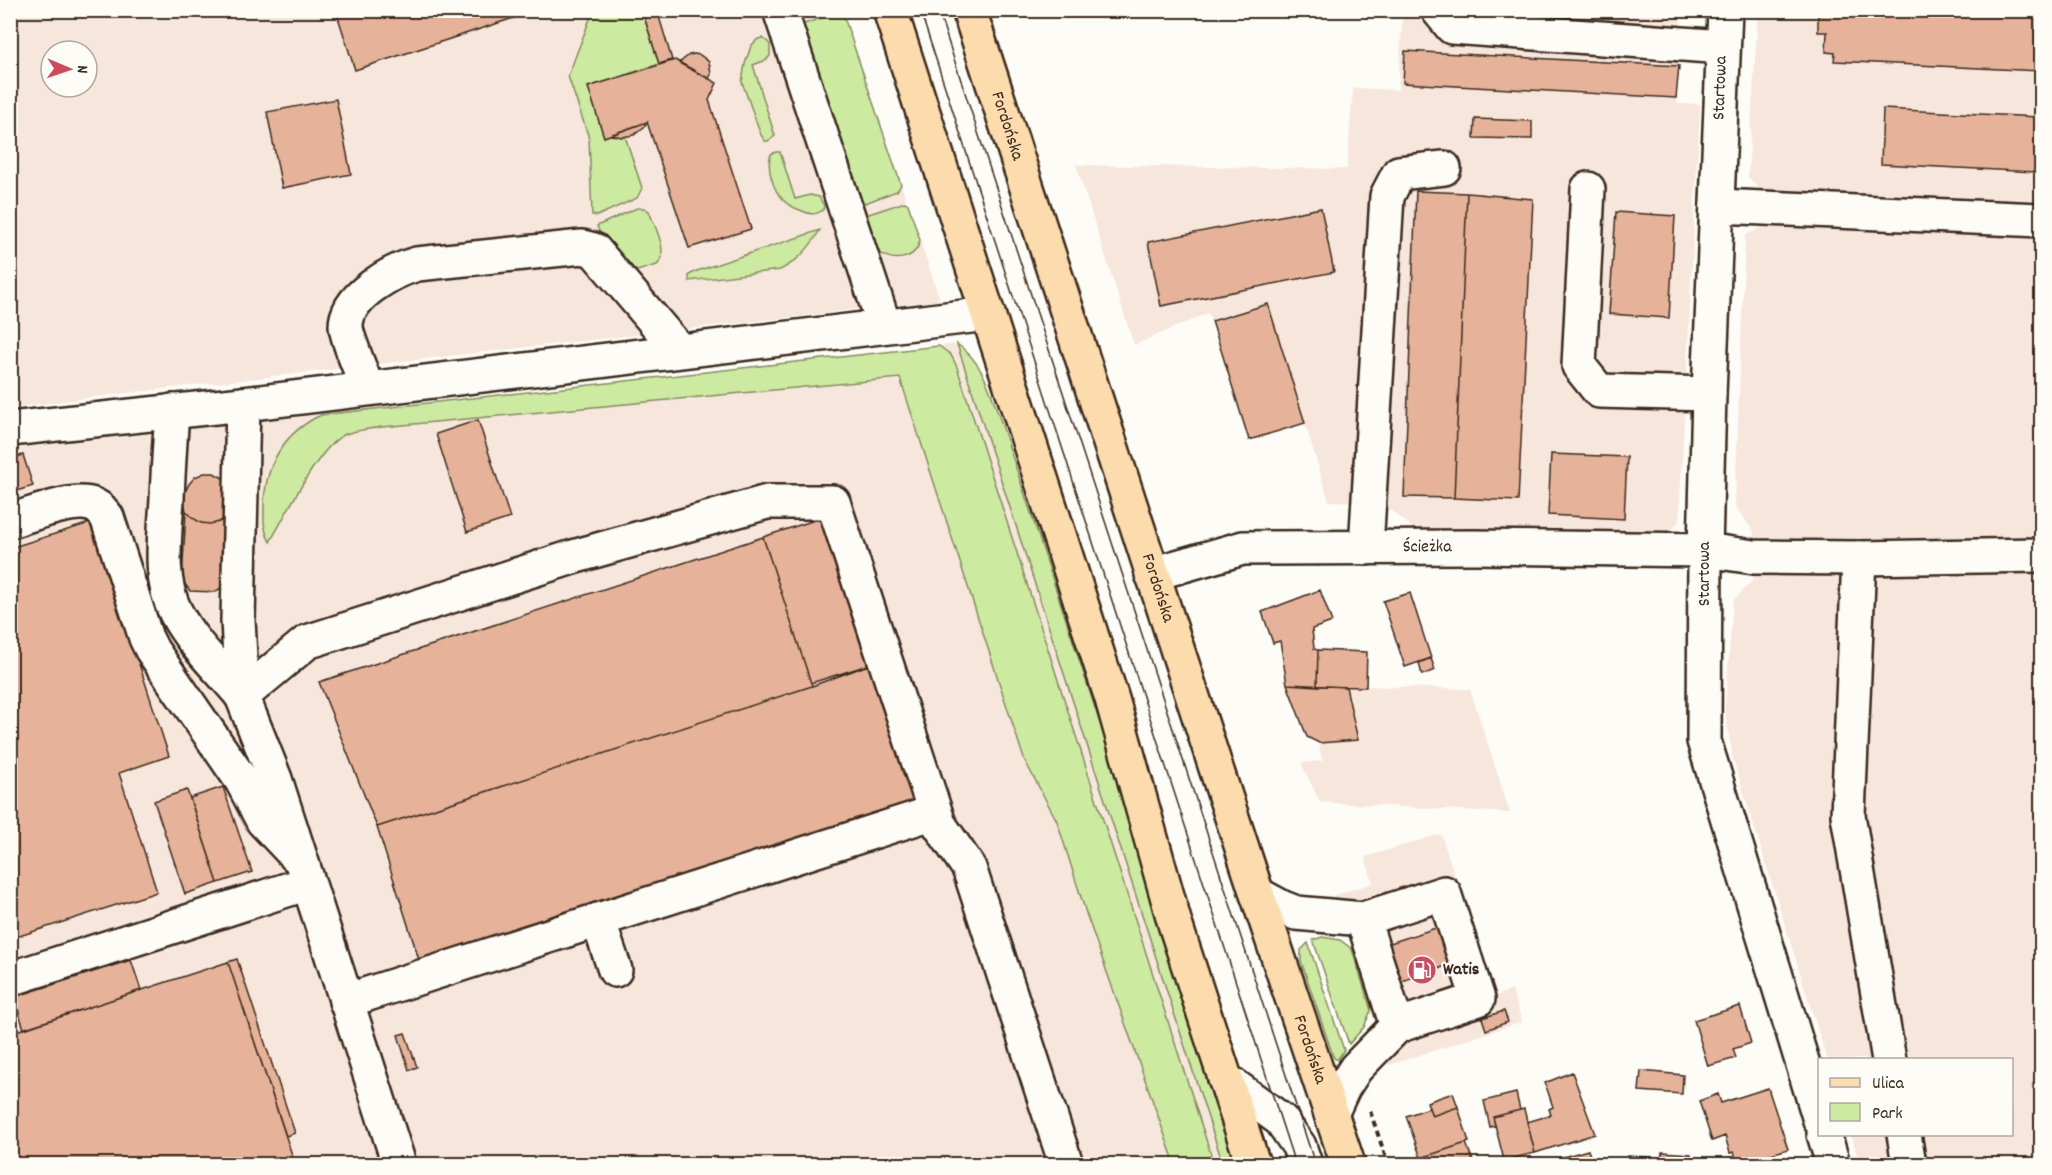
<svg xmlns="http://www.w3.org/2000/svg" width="2052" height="1175" font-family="Dekko,sans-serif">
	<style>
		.built { fill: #f6e6db; fill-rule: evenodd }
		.green { fill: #cdeaa1; stroke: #848a60; stroke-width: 1.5 }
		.building { fill: #e6b299; stroke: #3b2a1e; stroke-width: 1.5 }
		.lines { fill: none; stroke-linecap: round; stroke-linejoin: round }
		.minor-casing { stroke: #3b2a1e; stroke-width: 38 }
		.major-casing { stroke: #3b2a1e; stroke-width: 38 }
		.path { stroke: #3b2a1e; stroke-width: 4; stroke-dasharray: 6 4.5; stroke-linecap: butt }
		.minor { stroke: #fdfcf7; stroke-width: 33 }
		.major { stroke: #fcdcac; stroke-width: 33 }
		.tram { stroke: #3b2a1e; stroke-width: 1.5 }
		.labels { text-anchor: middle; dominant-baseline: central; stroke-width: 4.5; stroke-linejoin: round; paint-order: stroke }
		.street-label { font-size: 18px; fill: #3b2a1e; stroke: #fdfcf7 }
		.poi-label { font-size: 18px; font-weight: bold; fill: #3b2a1e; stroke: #fdfcf7; text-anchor: start }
	</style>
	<rect width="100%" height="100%" fill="#fdfcf7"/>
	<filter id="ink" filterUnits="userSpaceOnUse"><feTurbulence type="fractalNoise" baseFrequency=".0167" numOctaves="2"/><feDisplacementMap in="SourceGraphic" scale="12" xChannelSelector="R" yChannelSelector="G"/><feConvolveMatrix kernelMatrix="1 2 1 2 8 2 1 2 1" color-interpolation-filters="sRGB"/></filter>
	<g filter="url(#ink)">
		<path class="built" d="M10 11H842L940 300 109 395 11 408ZM51 51H87V87H51Z
			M1403 11H1681L1677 104H1700L1679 521 1671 531 1657 538 1422 535 1381 502 1329 501 1268 304 1212 321 1208 313 1134 345 1076 165 1347 169 1353 88 1398 90Z
			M1758 11H2041V1164H1860L1851 1135 2012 1134V1060L1827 1059 1733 759 1725 709 1733 601 1753 580 1754 532 1735 506 1745 236 1760 228 1763 192 1748 177Z
			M957 344 1223 1164H11L10 449Z
			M1287 684 1470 689 1510 813 1320 802 1301 763 1322 761 1319 743 1307 737Z
			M1441 834 1494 996 1512 990 1522 1022 1389 1065 1334 895 1373 883 1365 857Z"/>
		<path class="green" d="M593 11H642L659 64 588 87 604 137 623 130 642 188 637 198 597 216 592 215 589 138 568 76Z
			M839 12 843 14 901 185 897 191 865 203H861L801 25Z
			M763 38 770 44V56L766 60 753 65 775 136 768 141H765L761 135 742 82 745 64 751 46 758 39Z
			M776 152H780L795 199 810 195 819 197 824 206 823 210C814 216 809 214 800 210 794 208 788 205 783 200 773 190 766 167 771 154Z
			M905 202 908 204 920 240C916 260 893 264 878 251 871 244 869 229 865 219L869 214Z
			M637 208H644L649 211C654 226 670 252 657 265L637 271C620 261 603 244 597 226Z
			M820 230C811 246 797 262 780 270L689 281V275L697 271Z
			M957 344C981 360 989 387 998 413L1245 1164H1223Z
			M939 346 951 355 957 367 1214 1164H1175L1086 913 1057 821 1024 759 900 378 382 427C371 429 357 430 346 434 320 443 285 517 270 542 262 526 264 518 264 501 267 461 285 432 321 415Z
			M1322 937 1340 940 1352 949 1371 1010 1364 1027 1349 1044 1313 940Z
			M1308 943 1344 1050 1338 1059H1335L1333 1056 1301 961V950Z"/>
		<path class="building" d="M349 10H538L355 70 337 14Z
			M642 10H657L672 60 659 64Z
			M1829 10H2042V71L1834 61 1835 53 1826 52 1827 32H1818V14H1829Z
			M1405 51 1679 66 1676 98 1403 83Z
			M694 54 700 55 709 62 711 74 709 79 679 63 689 55Z
			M675 60 717 83 709 100 751 229 689 248 647 122 604 137 588 87Z
			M336 99 351 174 282 188 267 112Z
			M1883 109 2038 117 2035 172 1881 164Z
			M1475 119 1532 121V139L1474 138Z
			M647 122 644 127 634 135 622 137 611 135Z
			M1416 191 1467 193 1454 498 1404 497Z
			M1467 193 1533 199 1518 501 1454 498Z
			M1321 208 1334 272 1161 306 1148 242Z
			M1616 212 1675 216 1669 318 1609 314Z
			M1268 304 1305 423 1249 440 1212 321Z
			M478 420 510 518 467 532 436 434Z
			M1551 454 1627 457 1624 519 1548 515Z
			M23 455 33 486 10 493V459Z
			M204 473H214L230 482 227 517 219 522 210 524 201 523 193 518 186 511 184 501 185 492 189 484 195 477Z
			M186 511 193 518 201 523 210 524 219 522 227 517 226 584 215 592 190 591 182 580Z
			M824 517 871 664 811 683 763 537Z
			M93 522 169 756 119 773 157 892 10 939V548Z
			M763 537 812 686 377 827 319 682Z
			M1320 590 1332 622 1312 629 1314 649 1318 650 1317 686 1287 684 1280 641 1273 643 1262 612Z
			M1410 593 1431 658 1405 667 1383 601Z
			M1318 650 1367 652 1366 687 1317 686Z
			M1431 658 1435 670 1422 675 1419 663Z
			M871 664 920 810 421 966 377 827 812 686Z
			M1287 684 1346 687 1358 740 1319 743 1307 737Z
			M223 787 252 872 218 883 190 798Z
			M187 790 218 883 185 894 154 801Z
			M1442 926 1455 963 1393 984 1381 946Z
			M237 959 295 1133 286 1136 228 962Z
			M131 960 141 990 24 1029 14 997Z
			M228 962 295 1164H10V1033Z
			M1740 1006 1751 1043 1733 1049 1736 1058 1708 1066 1694 1020Z
			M1504 1011 1508 1022 1486 1030 1482 1018Z
			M405 1033 417 1067 409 1070 398 1035Z
			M1641 1071 1683 1075 1682 1094 1639 1091Z
			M1572 1072 1595 1134 1535 1153 1527 1122 1551 1115 1549 1109 1553 1107 1545 1083Z
			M1768 1088 1788 1149 1738 1164 1734 1152 1730 1153 1725 1136 1712 1141 1699 1101 1718 1094 1721 1103Z
			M1453 1093 1458 1107 1432 1116 1427 1102Z
			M1516 1093 1520 1110 1493 1117 1495 1126 1490 1127 1484 1101Z
			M1458 1107 1469 1142 1421 1158 1406 1116 1429 1108 1432 1116Z
			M1524 1109 1535 1153 1504 1160 1493 1117Z
			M1466 1143 1473 1161 1462 1164H1423L1421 1158Z
			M1588 1150 1593 1164H1558L1556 1159Z
			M1662 1152 1691 1154 1690 1164H1661Z
			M1628 1156 1662 1158 1661 1164H1628Z"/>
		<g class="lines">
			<g class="minor-casing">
				<g id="minor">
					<path d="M780 10 884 325"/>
					<path d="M1438 10 1452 27 1723 47"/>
					<path d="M1725 10 1709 394 1705 550 1704 741 1820 1120"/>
					<path d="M1588 189 1579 366 1599 391 1709 394"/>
					<path d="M1717 206 2042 220"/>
					<path d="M367 388C363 376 346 336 346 326 346 296 392 271 417 264L582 247 594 250 679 350"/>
					<path d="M243 404 238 620 242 696 275 779 399 1164"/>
					<path d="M172 411C170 441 168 470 167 499 165 536 158 579 176 613 192 644 220 669 242 696L307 642 573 557 767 502H833L939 824 969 868 1066 1164"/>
					<path d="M10 429 243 404 988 314"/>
					<path d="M10 521C31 515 73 497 93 505 99 507 103 512 107 517L146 638 152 650 242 781 263 821 295 855"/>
					<path d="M1366 548 1387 196 1399 173 1444 168"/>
					<path d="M1859 558 1848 815 1889 1060"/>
					<path id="s1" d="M1152 574 1243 548 1474 547 1705 550 1754 557 1859 558 2042 555"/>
					<path d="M1257 894 1283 908 1296 913 1363 919 1444 893 1478 999 1397 1026 1356 1068 1343 1088 1331 1114"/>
					<path d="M1363 919 1397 1026"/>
					<path d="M598 920 615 970"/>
					<path d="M10 979 308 883"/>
					<path d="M346 1001 935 812"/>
					<path d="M1225 1079 1281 1120 1299 1146 1305 1164"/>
					<path d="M1824 1134 1833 1164"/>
					<path d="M1904 1134 1909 1164"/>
				</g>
			</g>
			<g class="major-casing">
				<g id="major">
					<path d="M890 10 1112 699 1175 924 1253 1164"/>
					<path id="s2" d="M969 10 1257 894 1348 1164"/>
				</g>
			</g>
			<path class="path" d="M1370 1111 1388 1164"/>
			<use href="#minor" class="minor"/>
			<use href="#major" class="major"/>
			<path class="tram" d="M920 10 1295 1164
				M938 10 1315 1164"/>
		</g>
	</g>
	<defs>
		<g id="fuel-disc" transform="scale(1.5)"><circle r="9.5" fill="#d1495b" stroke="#fdfcf7"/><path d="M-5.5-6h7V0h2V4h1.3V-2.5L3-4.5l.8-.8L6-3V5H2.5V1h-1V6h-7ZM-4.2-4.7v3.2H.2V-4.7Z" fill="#fff"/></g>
	</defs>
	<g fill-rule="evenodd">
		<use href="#fuel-disc" x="1422" y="970"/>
	</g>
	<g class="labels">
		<g class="street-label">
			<text transform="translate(1721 88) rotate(-88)">Startowa</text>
			<text stroke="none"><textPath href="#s2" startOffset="122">Fordońska</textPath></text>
			<text stroke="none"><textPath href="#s1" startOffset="279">Ścieżka</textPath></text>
			<text transform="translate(1705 574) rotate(-90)">Startowa</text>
			<text stroke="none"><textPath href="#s2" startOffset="608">Fordońska</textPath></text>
			<text stroke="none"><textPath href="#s2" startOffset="1094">Fordońska</textPath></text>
		</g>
		<g class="poi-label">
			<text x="1443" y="970">Watis</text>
		</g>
	</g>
	<rect width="2052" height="1175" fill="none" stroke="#fdfcf7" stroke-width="36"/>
	<rect x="18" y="18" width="2016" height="1139" fill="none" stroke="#3b2a1e" stroke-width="2" filter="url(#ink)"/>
	<rect x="1818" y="1058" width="195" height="78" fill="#fdfcf7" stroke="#afa8a0" stroke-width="1.5"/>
	<rect x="1830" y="1078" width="30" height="9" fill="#fcdcac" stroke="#afa8a0" stroke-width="1.5"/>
	<text x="1872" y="1088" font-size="18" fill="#3b2a1e">Ulica</text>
	<rect x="1830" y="1103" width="30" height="18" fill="#cdeaa1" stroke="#afa8a0" stroke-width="1.5"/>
	<text x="1872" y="1118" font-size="18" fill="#3b2a1e">Park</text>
	<g transform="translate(69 69) rotate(92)"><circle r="28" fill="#fdfcf7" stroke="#afa8a0" stroke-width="1.5"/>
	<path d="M0-4.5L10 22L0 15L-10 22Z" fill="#d1495b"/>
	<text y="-9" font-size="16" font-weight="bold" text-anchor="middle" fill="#3b2a1e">N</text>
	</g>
</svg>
